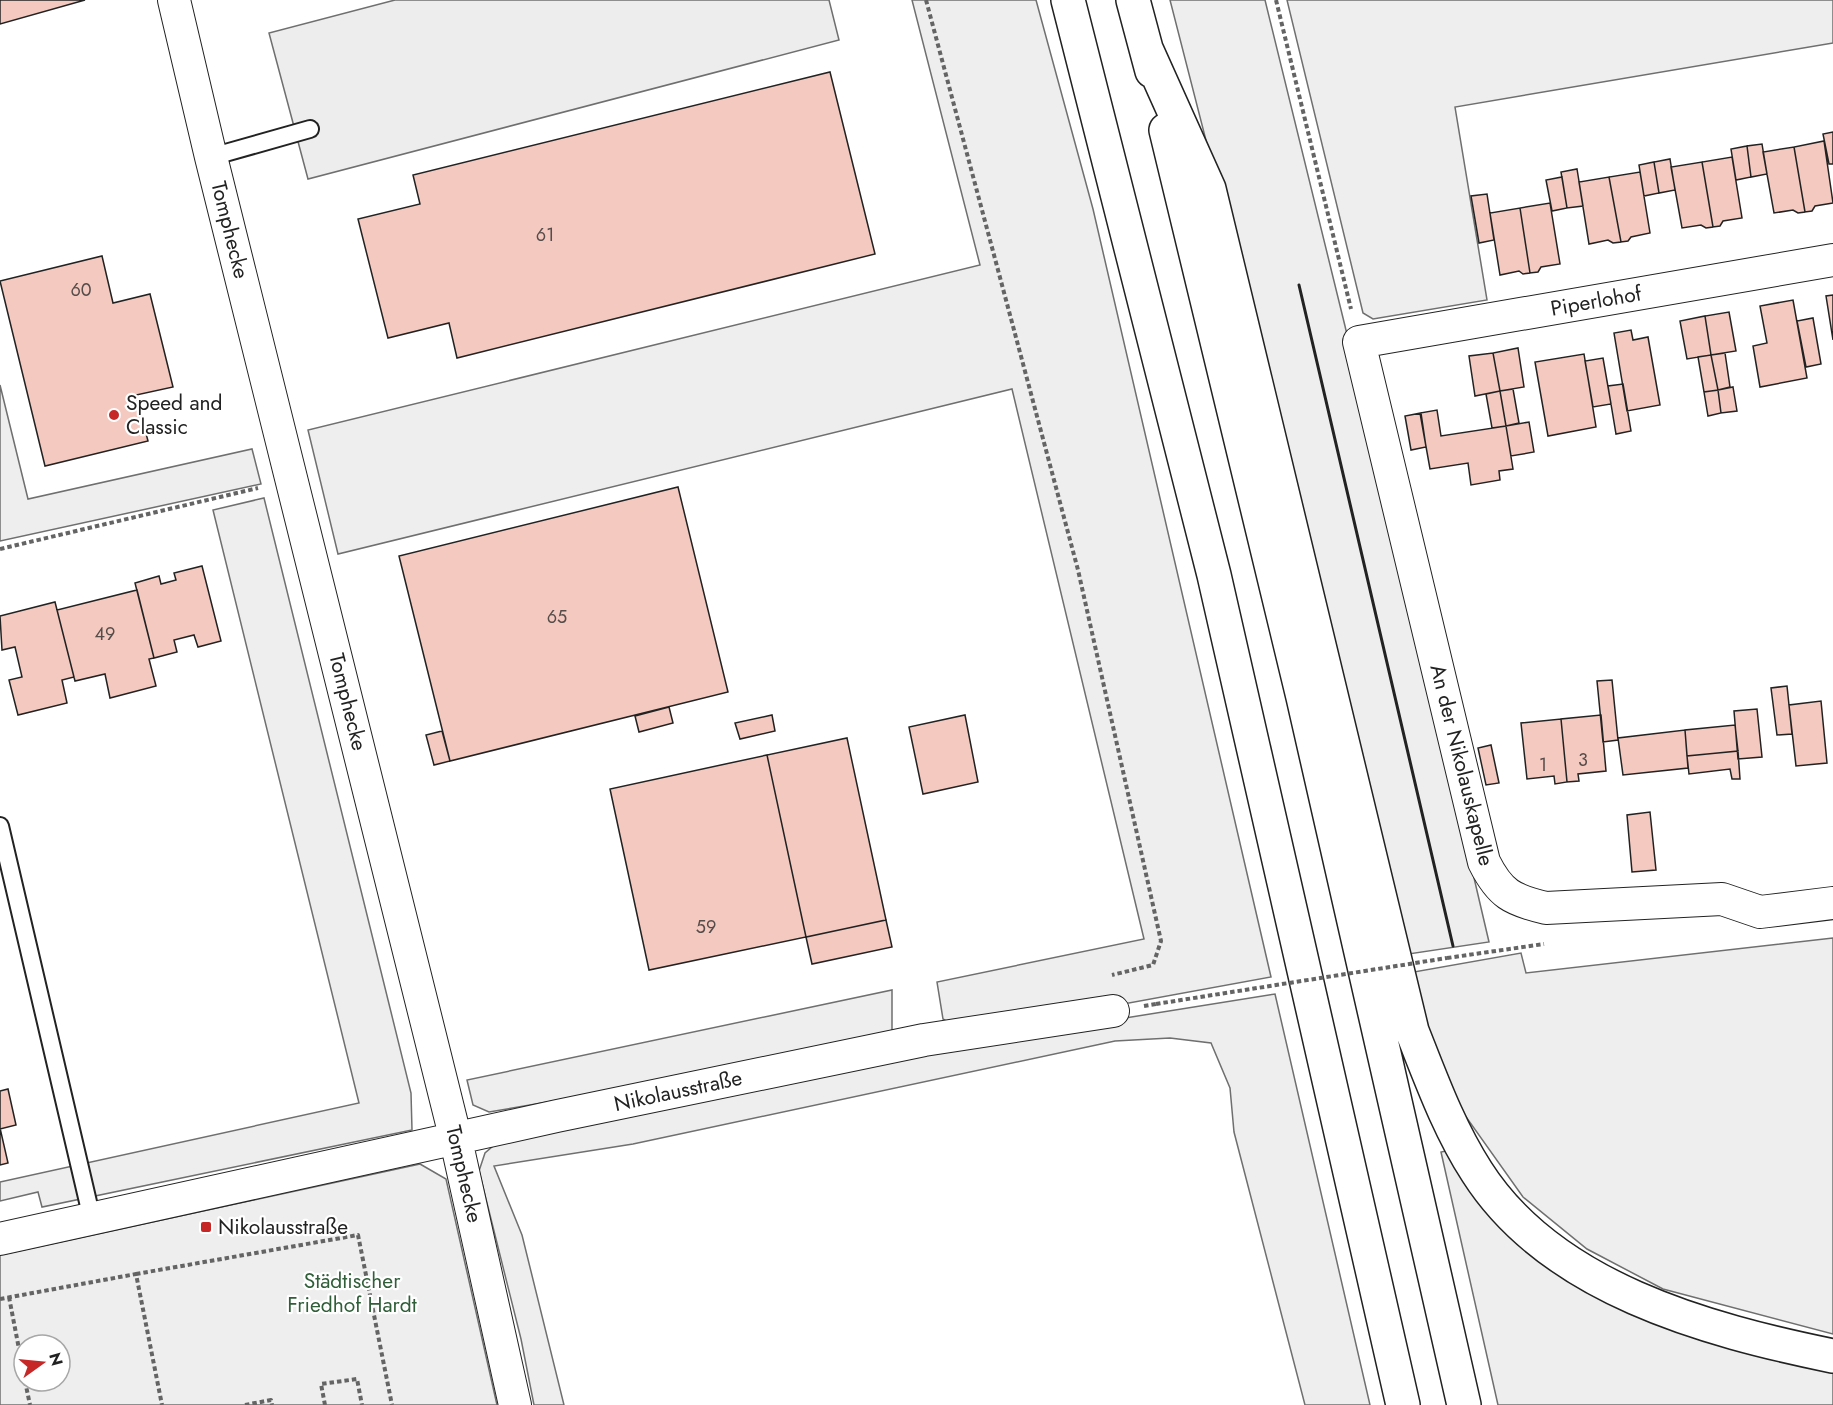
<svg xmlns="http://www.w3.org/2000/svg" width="1833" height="1405" font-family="Jost,sans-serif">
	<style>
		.green { fill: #eee; stroke: #6f6f6f; stroke-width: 1.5; fill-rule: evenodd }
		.parking { fill: #ededed; stroke: #6f6f6f; stroke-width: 1.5 }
		.building { fill: #f3c9c0; stroke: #222; stroke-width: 1.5 }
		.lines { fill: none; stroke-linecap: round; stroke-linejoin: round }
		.lane-casing { stroke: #222; stroke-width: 20 }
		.street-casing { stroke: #222; stroke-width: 34 }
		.highway-casing { stroke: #222; stroke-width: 36 }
		.path { stroke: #646464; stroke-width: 4; stroke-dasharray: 4.5 3; stroke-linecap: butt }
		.lane { stroke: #fff; stroke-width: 16 }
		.street { stroke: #fff; stroke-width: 32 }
		.highway { stroke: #fff; stroke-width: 33 }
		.path-bridge { stroke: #646464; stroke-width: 4; stroke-dasharray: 4.5 3; stroke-linecap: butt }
		.wall { stroke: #222; stroke-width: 3 }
		.poi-dot { fill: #c62828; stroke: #fff; stroke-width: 2 }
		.labels { text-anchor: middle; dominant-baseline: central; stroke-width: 4.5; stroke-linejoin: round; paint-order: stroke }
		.number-label { font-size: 18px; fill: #564c4a }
		.street-label { font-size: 21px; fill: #222; stroke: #fff }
		.poi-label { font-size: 21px; fill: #222; stroke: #fff; text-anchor: start }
		.park-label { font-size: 21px; fill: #2f5e38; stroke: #fff }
	</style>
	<rect width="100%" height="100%" fill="#fff"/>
	<path class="green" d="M912 0H1036L1093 209 1271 977 965 1033 943 1019 937 982 1144 939 1012 389 338 554 308 430 980 265Z
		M1170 0H1265L1345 326 1489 942 1402 955 1260 351Z
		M1287 0H1833V43L1455 107 1487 300 1373 319 1363 313Z
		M0 385 28 499 252 449 261 484 0 541Z
		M264 498 411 1093 412 1130 42 1207 38 1192 0 1201V1182L359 1103 213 510Z
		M1833 938V1334L1663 1289 1587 1249 1523 1197 1454 1100 1408 973 1521 953 1526 973Z
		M892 990V1033L553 1101 489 1112 473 1105 467 1080Z
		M1275 994 1370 1405H1305L1234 1132 1230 1088 1211 1043 1170 1038 1115 1041 633 1144 494 1166 522 1235 564 1405H534L521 1339 479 1171 485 1153 499 1141 969 1043Z
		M1446 1151 1540 1255 1833 1367V1405H1498L1441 1152Z
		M420 1164 446 1179 497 1405H0V1255ZM24 1345H60V1381H24Z"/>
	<path class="parking" d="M395 0H829L839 40 308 179 269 33Z"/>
	<path class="building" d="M0 0H85L0 24Z
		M830 72 875 254 457 358 449 323 388 338 358 219 420 204 413 175Z
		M1833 132V164H1829L1823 134Z
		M1824 141 1833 203 1815 206 1812 211 1805 212 1794 147Z
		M1762 144 1767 174 1751 177 1747 146Z
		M1747 146 1751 177 1736 180 1731 149Z
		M1794 147 1805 212 1798 213 1793 210 1774 213 1763 152Z
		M1732 157 1742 218 1723 221 1720 226 1713 227 1702 162Z
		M1670 159 1675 190 1659 193 1654 162Z
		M1654 162 1659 193 1644 196 1639 165Z
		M1702 162 1713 227 1706 228 1701 225 1682 228 1671 167Z
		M1577 169 1583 206 1567 208 1561 172Z
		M1640 172 1650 233 1631 237 1628 241 1621 242 1609 177Z
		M1562 177 1567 208 1552 211 1546 180Z
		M1609 177 1621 242 1613 243 1608 240 1589 244 1579 182Z
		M1487 194 1494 240 1479 243 1471 196Z
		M1550 203 1560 264 1541 267 1538 272 1530 273 1520 208Z
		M1520 208 1530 273 1523 274 1519 271 1500 275 1490 213Z
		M102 256 113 303 150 294 173 387 136 395 148 441 45 466 0 281Z
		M1833 295V340L1826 296Z
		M1793 300 1807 378 1760 387 1753 346 1767 343 1760 306Z
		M1729 312 1736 351 1711 355 1705 316Z
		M1705 316 1711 355 1687 359 1680 321Z
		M1813 318 1821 364 1806 367 1797 321Z
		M1631 330 1633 340 1648 337 1660 405 1627 411 1614 333Z
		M1518 348 1524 387 1500 391 1493 353Z
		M1493 353 1500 391 1475 396 1469 356Z
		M1725 353 1730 387 1718 390 1711 355Z
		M1584 354 1596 427 1548 436 1535 362Z
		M1711 355 1718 390 1704 392 1698 357Z
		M1603 358 1611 404 1593 407 1585 361Z
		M1623 384 1631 431 1616 434 1608 386Z
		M1733 387 1737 411 1721 413 1718 390Z
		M1513 389 1519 423 1506 426 1500 391Z
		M1718 390 1721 413 1708 416 1704 392Z
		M1500 391 1506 426 1492 428 1486 394Z
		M1437 410 1441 436 1506 426 1513 469 1499 471 1500 480 1471 485 1468 463 1430 469 1420 413Z
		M1421 413 1426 447 1411 450 1405 416Z
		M1529 422 1534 452 1511 456 1506 426Z
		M678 487 728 692 450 761 399 556Z
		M202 566 221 641 198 647 194 635 174 640 177 652 154 658 135 583 159 576 161 584 176 580 174 573Z
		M137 590 154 658 149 659 156 686 110 698 105 674 75 681 57 610Z
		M55 602 74 677 62 680 67 703 18 715 9 680 22 677 15 647 2 650 0 616Z
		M1612 680 1618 740 1603 742 1597 681Z
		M1787 686 1792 734 1777 735 1771 688Z
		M1821 701 1827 763 1796 766 1789 705Z
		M669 707 673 723 639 732 635 716Z
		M1757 709 1762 757 1738 759 1734 711Z
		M772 715 775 731 740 739 735 723Z
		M965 715 978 782 923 794 909 727Z
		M1601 715 1606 771 1578 774 1579 781 1567 782 1561 719Z
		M1561 719 1567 782 1555 784 1554 776 1527 779 1521 723Z
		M1735 725 1738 751 1687 756 1685 730Z
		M1685 730 1688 768 1623 775 1618 738Z
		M442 731 450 761 434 765 426 735Z
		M847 738 886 920 806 937 767 755Z
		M1491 745 1499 783 1486 785 1478 748Z
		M1738 751 1740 779H1732L1730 769 1689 774 1687 756Z
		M767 755 806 937 649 970 610 789Z
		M1650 812 1656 870 1632 872 1627 815Z
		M886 920 892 947 812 964 806 937Z
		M8 1089 16 1125 0 1129V1091Z
		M0 1128 8 1163 0 1165Z"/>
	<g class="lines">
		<g class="lane-casing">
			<path id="lane" d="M211 157 310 129
				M0 826 92 1219"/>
		</g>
		<g class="street-casing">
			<path id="street" d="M174 0 211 157 456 1140 515 1405
				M1833 260 1359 342 1484 862C1500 894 1512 900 1546 908L1722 899 1760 912 1833 903
				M0 1239 557 1116 924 1040 1113 1011"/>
		</g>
		<g class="highway-casing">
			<path id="highway" d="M1068 0 1214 575 1403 1405
				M1133 0 1152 71
				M1147 51 1209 189 1412 1031C1431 1079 1449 1129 1477 1172 1551 1288 1706 1330 1833 1356
				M1166 130 1303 697 1464 1405"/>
		</g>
		<path class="path" d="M926 0 1078 570 1161 941 1153 965 1112 975
			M1276 0 1351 309
			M0 549 258 488
			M1447 958 1544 944
			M1144 1006 1156 1004
			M136 1274 358 1235 392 1405
			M9 1297 24 1375
			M0 1299 136 1274 162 1405
			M25 1381 30 1405
			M245 1405 271 1400 272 1405
			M325 1405 321 1384 357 1379 362 1405"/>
		<use href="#lane" class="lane"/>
		<use href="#street" class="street"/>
		<use href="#highway" class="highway"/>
		<path class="path-bridge" d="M1156 1004 1447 958"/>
		<path class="wall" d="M1299 285 1453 946"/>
	</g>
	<g class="poi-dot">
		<circle cx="114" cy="415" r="6"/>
		<rect x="200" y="1221" width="12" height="12" rx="3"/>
	</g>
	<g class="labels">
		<g class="number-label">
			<text x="545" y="235">61</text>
			<text x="81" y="290">60</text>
			<text x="557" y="617">65</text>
			<text x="105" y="634">49</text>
			<text x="1583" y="760">3</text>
			<text x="1543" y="765">1</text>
			<text x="706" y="927">59</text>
		</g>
		<g class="street-label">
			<text transform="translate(230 230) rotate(76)">Tomphecke</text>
			<text transform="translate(1596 301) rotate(-10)">Piperlohof</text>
			<text transform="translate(348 702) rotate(76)">Tomphecke</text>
			<text transform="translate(1462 765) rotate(76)">An der Nikolauskapelle</text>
			<text transform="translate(678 1091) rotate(-12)">Nikolausstraße</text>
			<text transform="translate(464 1174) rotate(77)">Tomphecke</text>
		</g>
		<g class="poi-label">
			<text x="126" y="403">Speed and<tspan x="126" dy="24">Classic</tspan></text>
			<text x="218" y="1227">Nikolausstraße</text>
		</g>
		<g class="park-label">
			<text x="352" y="1281">Städtischer<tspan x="352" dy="24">Friedhof Hardt</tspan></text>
		</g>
	</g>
	<g transform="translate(42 1363) rotate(75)"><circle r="28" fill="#ffffff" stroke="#a7a7a7" stroke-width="1.5"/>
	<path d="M0-4.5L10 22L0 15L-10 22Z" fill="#c62828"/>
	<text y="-9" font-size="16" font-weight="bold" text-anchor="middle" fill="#222222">N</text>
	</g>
</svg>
